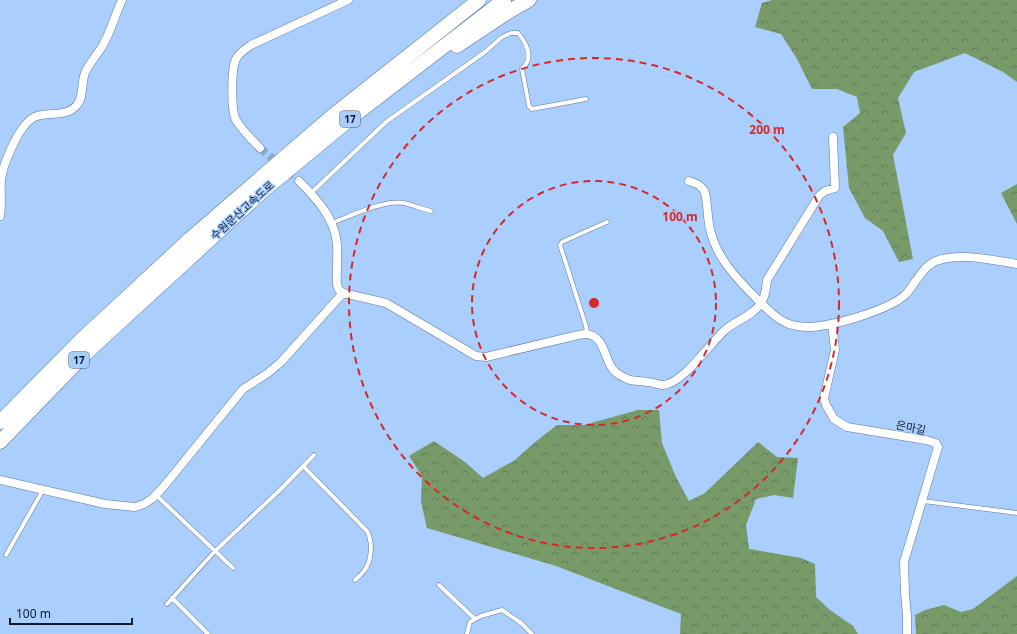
<svg xmlns="http://www.w3.org/2000/svg" width="1017" height="634" font-family="'Noto Sans','Noto Sans KR',sans-serif">
	<style>
		.forest { fill: url(#forest-crowns) }
		.lines { fill: none; stroke-linecap: round; stroke-linejoin: round }
		.street-tunnel { stroke: #8baad3; stroke-width: 8; stroke-dasharray: 8 4; stroke-linecap: butt }
		.lane-casing { stroke: #5878a3; stroke-width: 5 }
		.street-casing { stroke: #5878a3; stroke-width: 9 }
		.highway-casing { stroke: #5878a3; stroke-width: 15 }
		.lane { stroke: #fff; stroke-width: 4 }
		.street { stroke: #fff; stroke-width: 8 }
		.highway { stroke: #fff; stroke-width: 14 }
		.ring { fill: none; stroke: #d62828; stroke-width: 2; stroke-dasharray: 7 5 }
		.labels { text-anchor: middle; dominant-baseline: central; stroke-width: 3; stroke-linejoin: round; paint-order: stroke }
		.shield { fill: #aacefd; stroke: #3d506a; stroke-width: 1 }
		.shield-label { font-size: 10px; font-weight: bold; fill: #0e1a2b }
		.street-label { font-size: 11px; fill: #0e1a2b; stroke: #aacefd }
		.centre { fill: #d62828; stroke: #aacefd; stroke-width: 2 }
		.ring-label { font-size: 12px; text-anchor: middle; font-weight: bold; fill: #d62828; stroke: #aacefd; stroke-width: 3; stroke-linejoin: round; paint-order: stroke }
	</style>
	<defs>
		<pattern id="forest-crowns" width="20" height="18" patternUnits="userSpaceOnUse"><rect width="20" height="18" fill="#789968"/><path d="M2 6a3 3 0 1 1 6 0M12 15a3 3 0 1 1 6 0" fill="none" stroke="#617c56"/></pattern>
	</defs>
	<rect width="100%" height="100%" fill="#aacefd"/>
	<path class="forest" d="M772 0H1017V82L1003 72 965 53 914 72 898 98 906 133 893 155 913 259 899 262 883 231 865 218 849 188 843 127 860 113 857 97 837 89H812L797 59 781 34 755 27 762 3Z
		M1017 184V224L1001 193Z
		M638 410H659L662 443 676 477 689 501 705 493 758 442 777 457 798 458 793 498 774 495 756 499 746 525 749 549 801 558 815 564 816 597 830 610 853 626 858 634H680L681 614 556 566 427 528 421 502 422 476 409 456 434 441 465 462 483 478 515 460 534 443 557 425H584Z
		M1017 576V634H916L915 615 925 610 944 605 961 612 973 609Z"/>
	<g class="lines">
		<path class="street-tunnel" d="M260 148 299 181"/>
		<g class="lane-casing">
			<path id="lane" d="M311 193 386 122 485 52 502 37 511 33H518C528 45 534 58 522 69L529 106 532 109 586 99
				M332 223C350 216 386 199 404 203 413 205 422 209 431 211
				M587 334 586 326 560 245 562 242 607 222
				M303 466 367 531C373 542 372 561 364 571 362 574 358 577 355 580
				M156 495 233 568
				M923 501 1017 513
				M6 555 43 490
				M439 585 475 619
				M172 598 208 634
				M167 604 215 551 282 488 314 455
				M467 634 470 622 481 616 502 610 521 623 532 634"/>
		</g>
		<g class="street-casing">
			<path id="street" d="M260 148C252 140 242 130 236 120 231 111 231 69 236 59 239 53 245 49 251 45L348 0
				M299 181C316 198 335 218 337 244 338 258 336 271 337 285L339 290 343 293
				M689 181C696 183 702 185 705 193 708 204 707 217 710 229 716 257 736 278 756 298 766 308 776 319 789 324 795 326 803 327 810 327 833 326 890 310 906 294 915 284 923 266 936 261 959 252 993 260 1017 264
				M0 216C2 204 0 192 1 180 3 164 20 121 37 116 51 112 67 117 77 105 84 97 81 83 85 73 89 63 98 54 103 45 111 31 115 15 122 0
				M832 324 835 350 824 398 826 405 834 419 847 427 926 440 936 443 938 447 904 562 905 593 907 616V634
				M0 480 105 504 135 507 144 504 153 498 165 485 243 389 268 373 281 362 343 293 386 303 476 356 486 357 574 336C578 335 582 334 586 334 604 335 604 357 612 368 615 373 624 378 630 380 635 381 642 381 648 382 652 382 658 385 663 385 683 384 710 343 725 330 736 320 753 316 761 303 766 296 766 288 767 280L819 196 825 191 835 188 833 137"/>
		</g>
		<g class="highway-casing">
			<path id="highway" d="M457 46 508 12 529 0
				M0 422 82 339 190 239 331 117 479 0
				M0 442 84 355 264 190 356 114 504 0"/>
		</g>
		<use href="#lane" class="lane"/>
		<use href="#street" class="street"/>
		<use href="#highway" class="highway"/>
	</g>
	<g class="ring">
		<circle cx="594" cy="303" r="122"/>
		<circle cx="594" cy="303" r="245"/>
	</g>
	<g class="labels">
		<g class="shield">
			<rect x="340" y="111" width="20" height="16" rx="3"/>
			<rect x="69" y="352" width="20" height="16" rx="3"/>
		</g>
		<g class="shield-label">
			<text x="350" y="119">17</text>
			<text x="79" y="360">17</text>
		</g>
		<g class="street-label">
			<text transform="translate(242 210) rotate(-42)">수원문산고속도로</text>
			<text transform="translate(911 427) rotate(11)">은마길</text>
		</g>
	</g>
	<circle cx="594" cy="303" r="6" class="centre"/>
	<g class="ring-label">
		<text x="767" y="134">200 m</text>
		<text x="680" y="221">100 m</text>
	</g>
	<path d="M10 618v6h122v-6" fill="none" stroke="#0e1a2b" stroke-width="2"/>
	<text x="16" y="618" font-size="12" fill="#0e1a2b" stroke="#aacefd" stroke-width="3" paint-order="stroke">100 m</text>
</svg>
